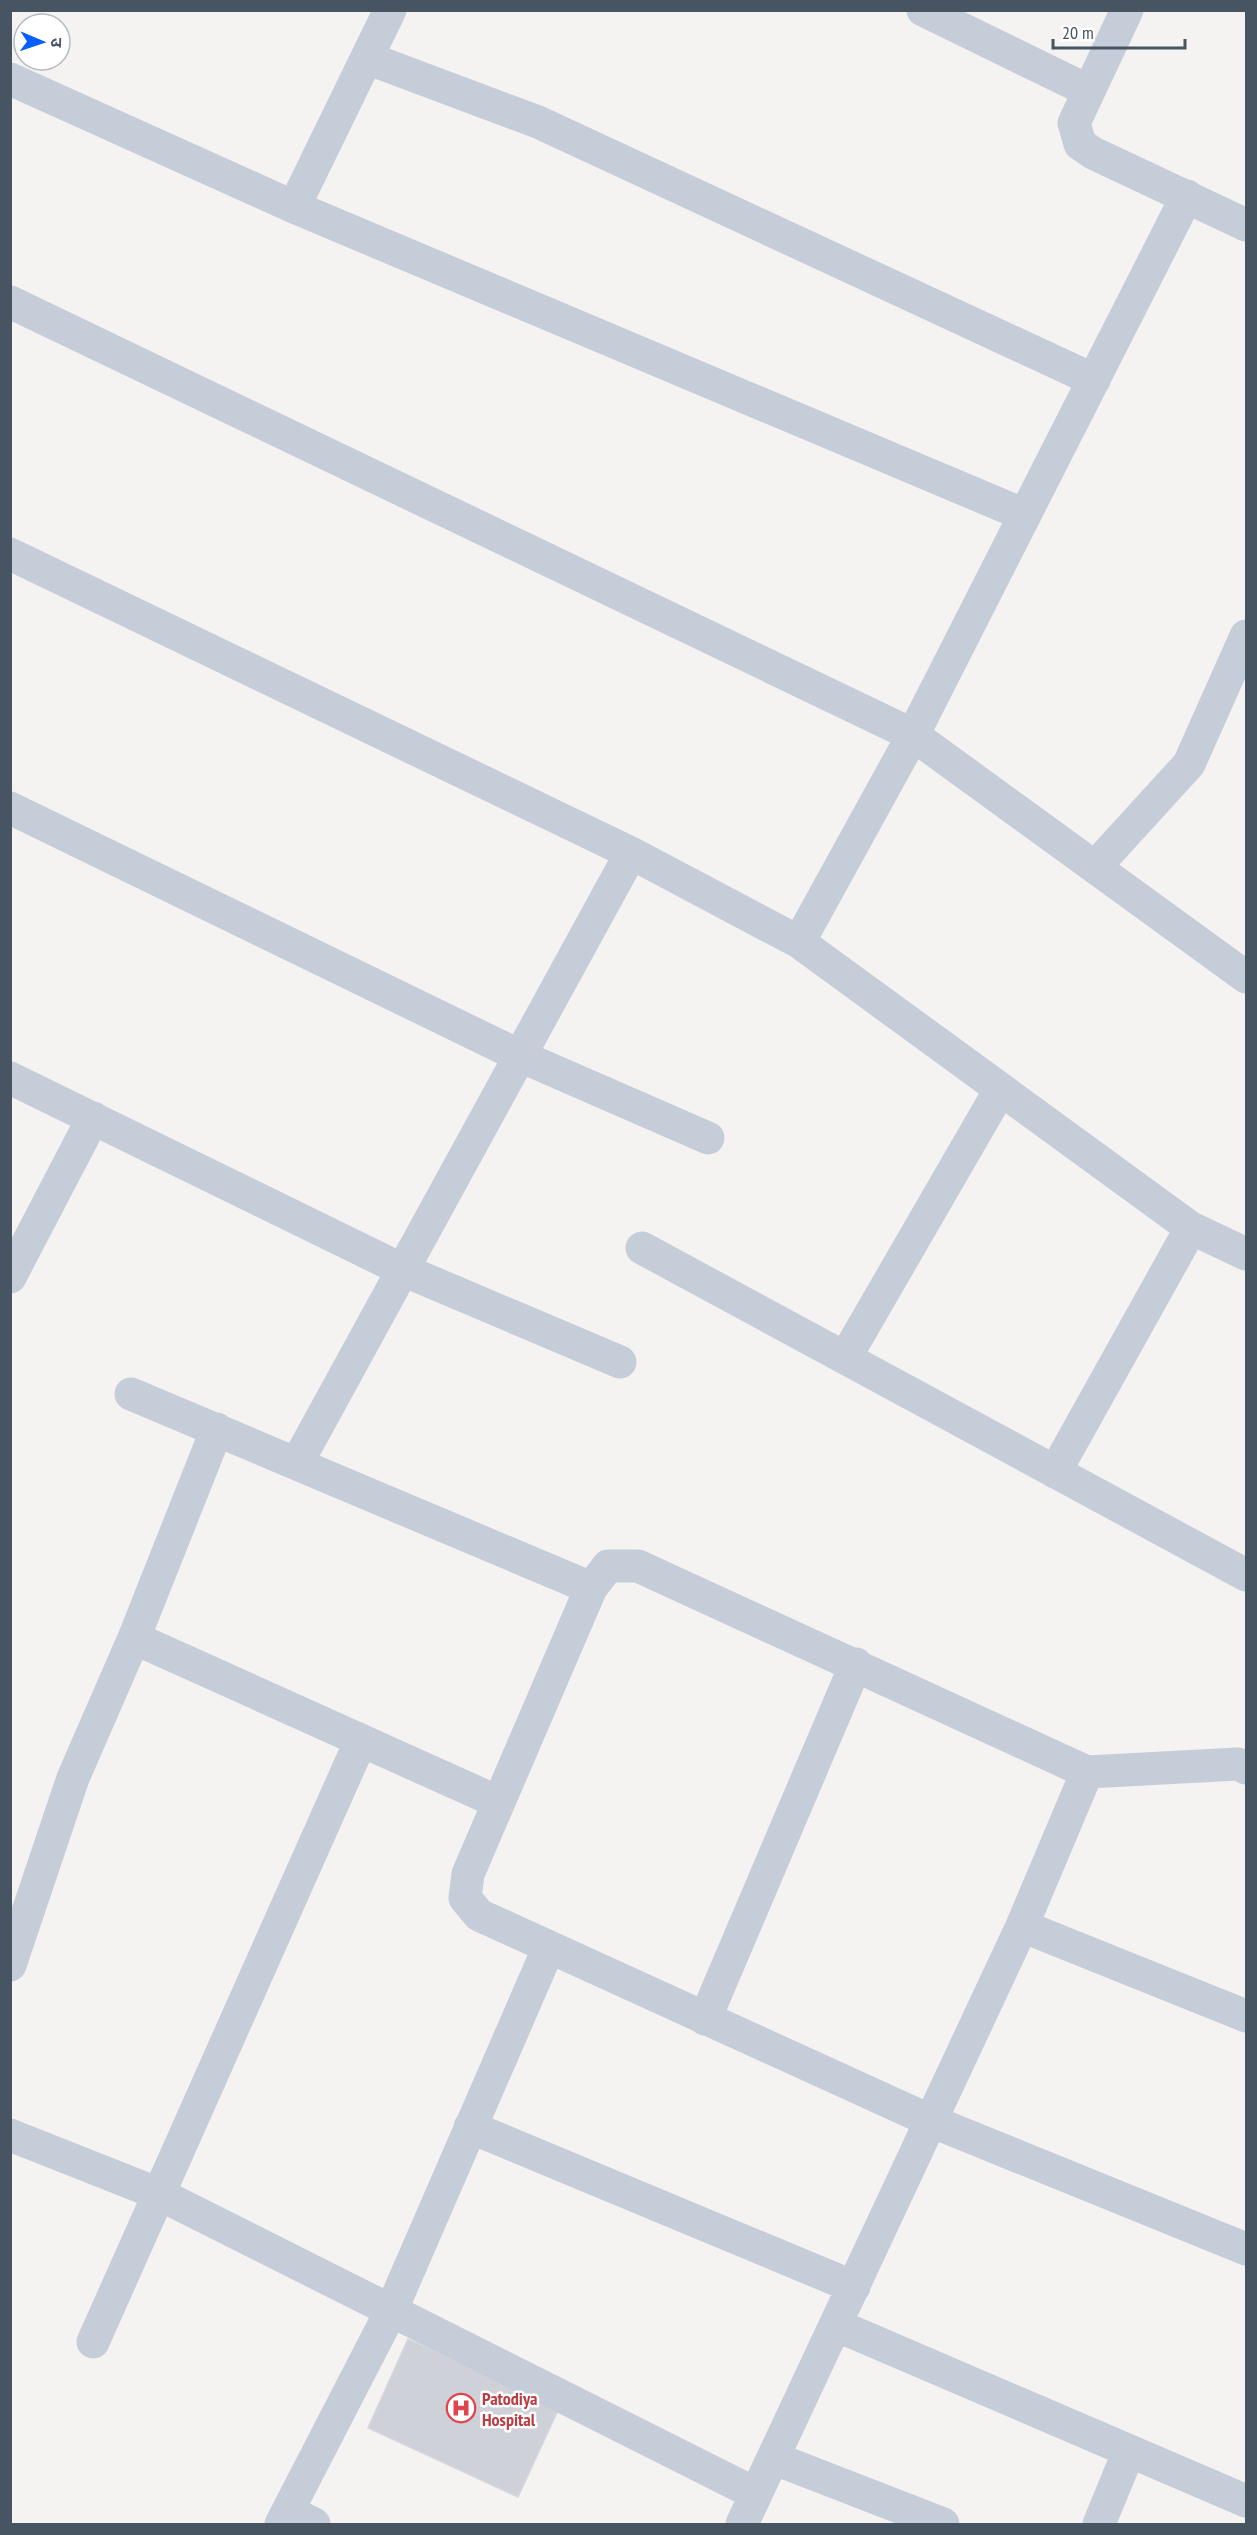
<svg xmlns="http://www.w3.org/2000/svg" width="1257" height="2535" font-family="'PT Sans Narrow','Noto Sans Devanagari',sans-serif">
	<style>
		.building { fill: #ced1d8; stroke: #d6d7de; stroke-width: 1.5 }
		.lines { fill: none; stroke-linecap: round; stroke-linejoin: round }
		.street { stroke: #c5cdd8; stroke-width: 33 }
		.labels { text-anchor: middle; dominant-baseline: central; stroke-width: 5; stroke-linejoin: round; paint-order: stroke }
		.health-label { font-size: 18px; font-weight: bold; fill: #be3a42; stroke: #fff; text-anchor: start }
	</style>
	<rect width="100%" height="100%" fill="#f5f2f2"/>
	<path class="building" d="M408 2339 559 2408 518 2497 368 2428Z"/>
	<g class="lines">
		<path class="street" d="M923 10 1089 91
			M1127 10 1074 123 1080 144 1093 153 1246 225
			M367 58 538 122 1094 380
			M10 79 294 207 390 10
			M294 207 1025 515
			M10 302 913 735 1246 977
			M10 554 631 853 799 942 1191 1228 1246 1254
			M10 808 520 1056 708 1138
			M1095 867 1189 764 1246 636
			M799 942 913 735 1187 196
			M10 1078 403 1270 620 1362
			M642 1248 1246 1575
			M10 1277 93 1118
			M845 1358 1000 1090
			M131 1394 591 1588
			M297 1463 631 853
			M1055 1472 1191 1228
			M134 1638 217 1429
			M1246 1768 1238 1764 1087 1772 638 1566H608L591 1588 468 1874 465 1898 479 1915 931 2121 1246 2249
			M1022 1926 1246 2016
			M10 1965 73 1778 134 1638 498 1802
			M705 2019 856 1664
			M470 2127 854 2287
			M10 2135 159 2194 756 2494
			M836 2325 1246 2501
			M93 2342 361 1740
			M773 2458 943 2524
			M288 2511 314 2524
			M281 2524 391 2311 549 1947
			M742 2524 1022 1926 1087 1772
			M1099 2524 1129 2451"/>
	</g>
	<defs>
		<g id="hospital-ring" transform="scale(1.5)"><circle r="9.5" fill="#fff" stroke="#e0444e" stroke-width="1.5"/><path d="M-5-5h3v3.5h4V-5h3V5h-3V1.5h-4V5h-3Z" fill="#e0444e"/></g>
	</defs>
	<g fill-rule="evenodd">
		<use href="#hospital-ring" x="461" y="2408"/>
	</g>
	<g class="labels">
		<g class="health-label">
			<text x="482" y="2398">Patodiya<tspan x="482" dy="21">Hospital</tspan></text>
		</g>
	</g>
	<rect width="1257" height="2535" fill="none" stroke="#475462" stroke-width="24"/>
	<g transform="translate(42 42) rotate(92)"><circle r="28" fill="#ffffff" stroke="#b5bbc0" stroke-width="1.5"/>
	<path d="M0-4.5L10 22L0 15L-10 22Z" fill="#065efb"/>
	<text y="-9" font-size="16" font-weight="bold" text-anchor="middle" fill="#475462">उ</text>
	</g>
	<path d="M1053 39v9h132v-9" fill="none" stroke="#475462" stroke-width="3"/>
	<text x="1062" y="39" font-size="18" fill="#475462" stroke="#ffffff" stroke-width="4.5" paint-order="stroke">20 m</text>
</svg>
